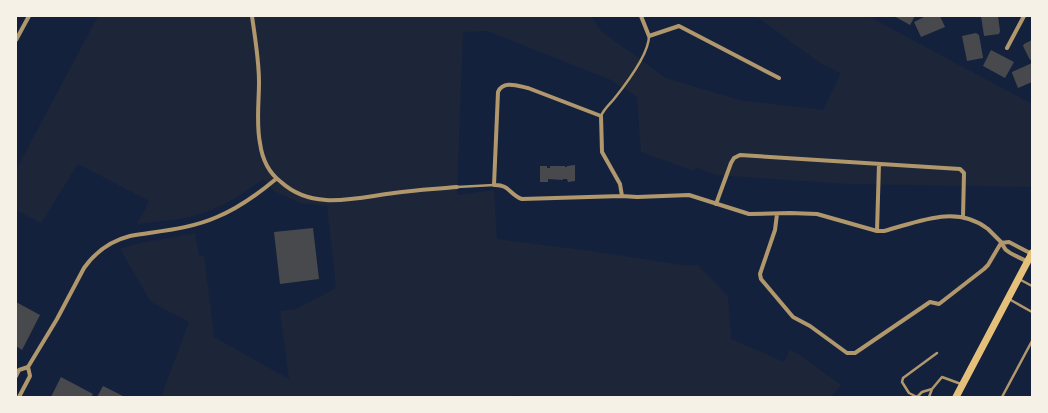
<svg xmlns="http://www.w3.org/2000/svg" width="1048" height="413" font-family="'Source Sans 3',sans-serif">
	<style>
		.green { fill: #1d2539 }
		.building { fill: #48494c }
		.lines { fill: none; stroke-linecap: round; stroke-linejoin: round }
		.service { stroke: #b1986c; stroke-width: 2.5 }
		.minor { stroke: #b1986c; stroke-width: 4 }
		.secondary { stroke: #e5c07b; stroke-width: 7 }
	</style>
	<rect width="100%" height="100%" fill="#14213d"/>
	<path class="green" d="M98 16H591L601 31 666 78 739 100 823 110 841 73 820 63 756 16H868L1032 104V187L847 184 716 175 696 167 694 171 641 152 637 97 611 80 487 31 463 32 457 195 494 190 497 239 590 251 682 265H698L728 296 731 339 784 362 790 350 800 355 841 385 831 397H524L518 395 505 397H161L189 322 151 302 120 249 140 243 195 233 199 256 204 255 214 337 289 379 280 311 296 309 336 288 327 206 300 203 274 191 263 179C239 198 211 214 180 219 166 221 152 222 137 224L149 201 78 164 41 223 16 210V170Z"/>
	<path class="building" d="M894 16H915L910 25Z
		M926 16H940L945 27 921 37 914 22Z
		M981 16H998L1000 31 999 34 984 36Z
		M976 33 979 35 983 57V58L967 61 962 36Z
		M1032 40V59L1030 60 1023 46 1024 44Z
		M991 50 1014 62 1005 78 983 66Z
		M1032 63V82L1018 88 1012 73V72Z
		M575 165V181L568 182 567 179H563V180L548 179V182H540V166H547V168H550V166H565V167H567V166Z
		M313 228 319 279 280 284 274 232Z
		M16 302 40 315 22 350 16 346Z
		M61 377 93 394 91 397H51Z
		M103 386 125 397H97Z"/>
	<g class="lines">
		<path class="service" d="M601 116C604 109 609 105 614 99 626 84 649 54 649 36
			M457 187 494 185
			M1019 279 1032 286
			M1009 299 1032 312
			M917 397 909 393 902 382 903 378 937 353
			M917 397 922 392 932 389 942 377 961 384
			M929 397 932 389
			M1002 397 1032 341"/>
		<path class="minor" d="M252 16C255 38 259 60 259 82 259 102 256 124 260 143 262 158 269 173 281 182 313 211 355 198 394 193 415 190 436 189 457 187
			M641 16 649 36 679 26 779 78
			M16 40 29 16
			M1007 48 1024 16
			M622 196 620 184 602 152 601 116 528 88C518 86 503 80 498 92L494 185C509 184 510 195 522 199L622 196 637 197 689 195 749 214 790 213 817 214 877 231H884C918 222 956 204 988 229 992 233 997 238 1001 242 1003 245 1004 248 1006 250 1012 255 1021 258 1028 262
			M716 204 731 163 734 158 740 155 960 169 964 173 963 217
			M777 214 775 230 760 274 761 279 793 317 810 326 847 353H855L930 302 939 304 984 269 988 265 1001 243 1009 242 1032 254
			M877 231 879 164
			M16 376 19 370 28 367 57 319 84 268C96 251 110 241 130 236 159 231 190 229 217 217 239 208 258 194 276 179
			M19 397 30 376 28 367"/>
		<path class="secondary" d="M956 397 1032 253"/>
	</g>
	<rect width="1048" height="413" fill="none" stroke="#f6f1e7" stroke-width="34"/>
</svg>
